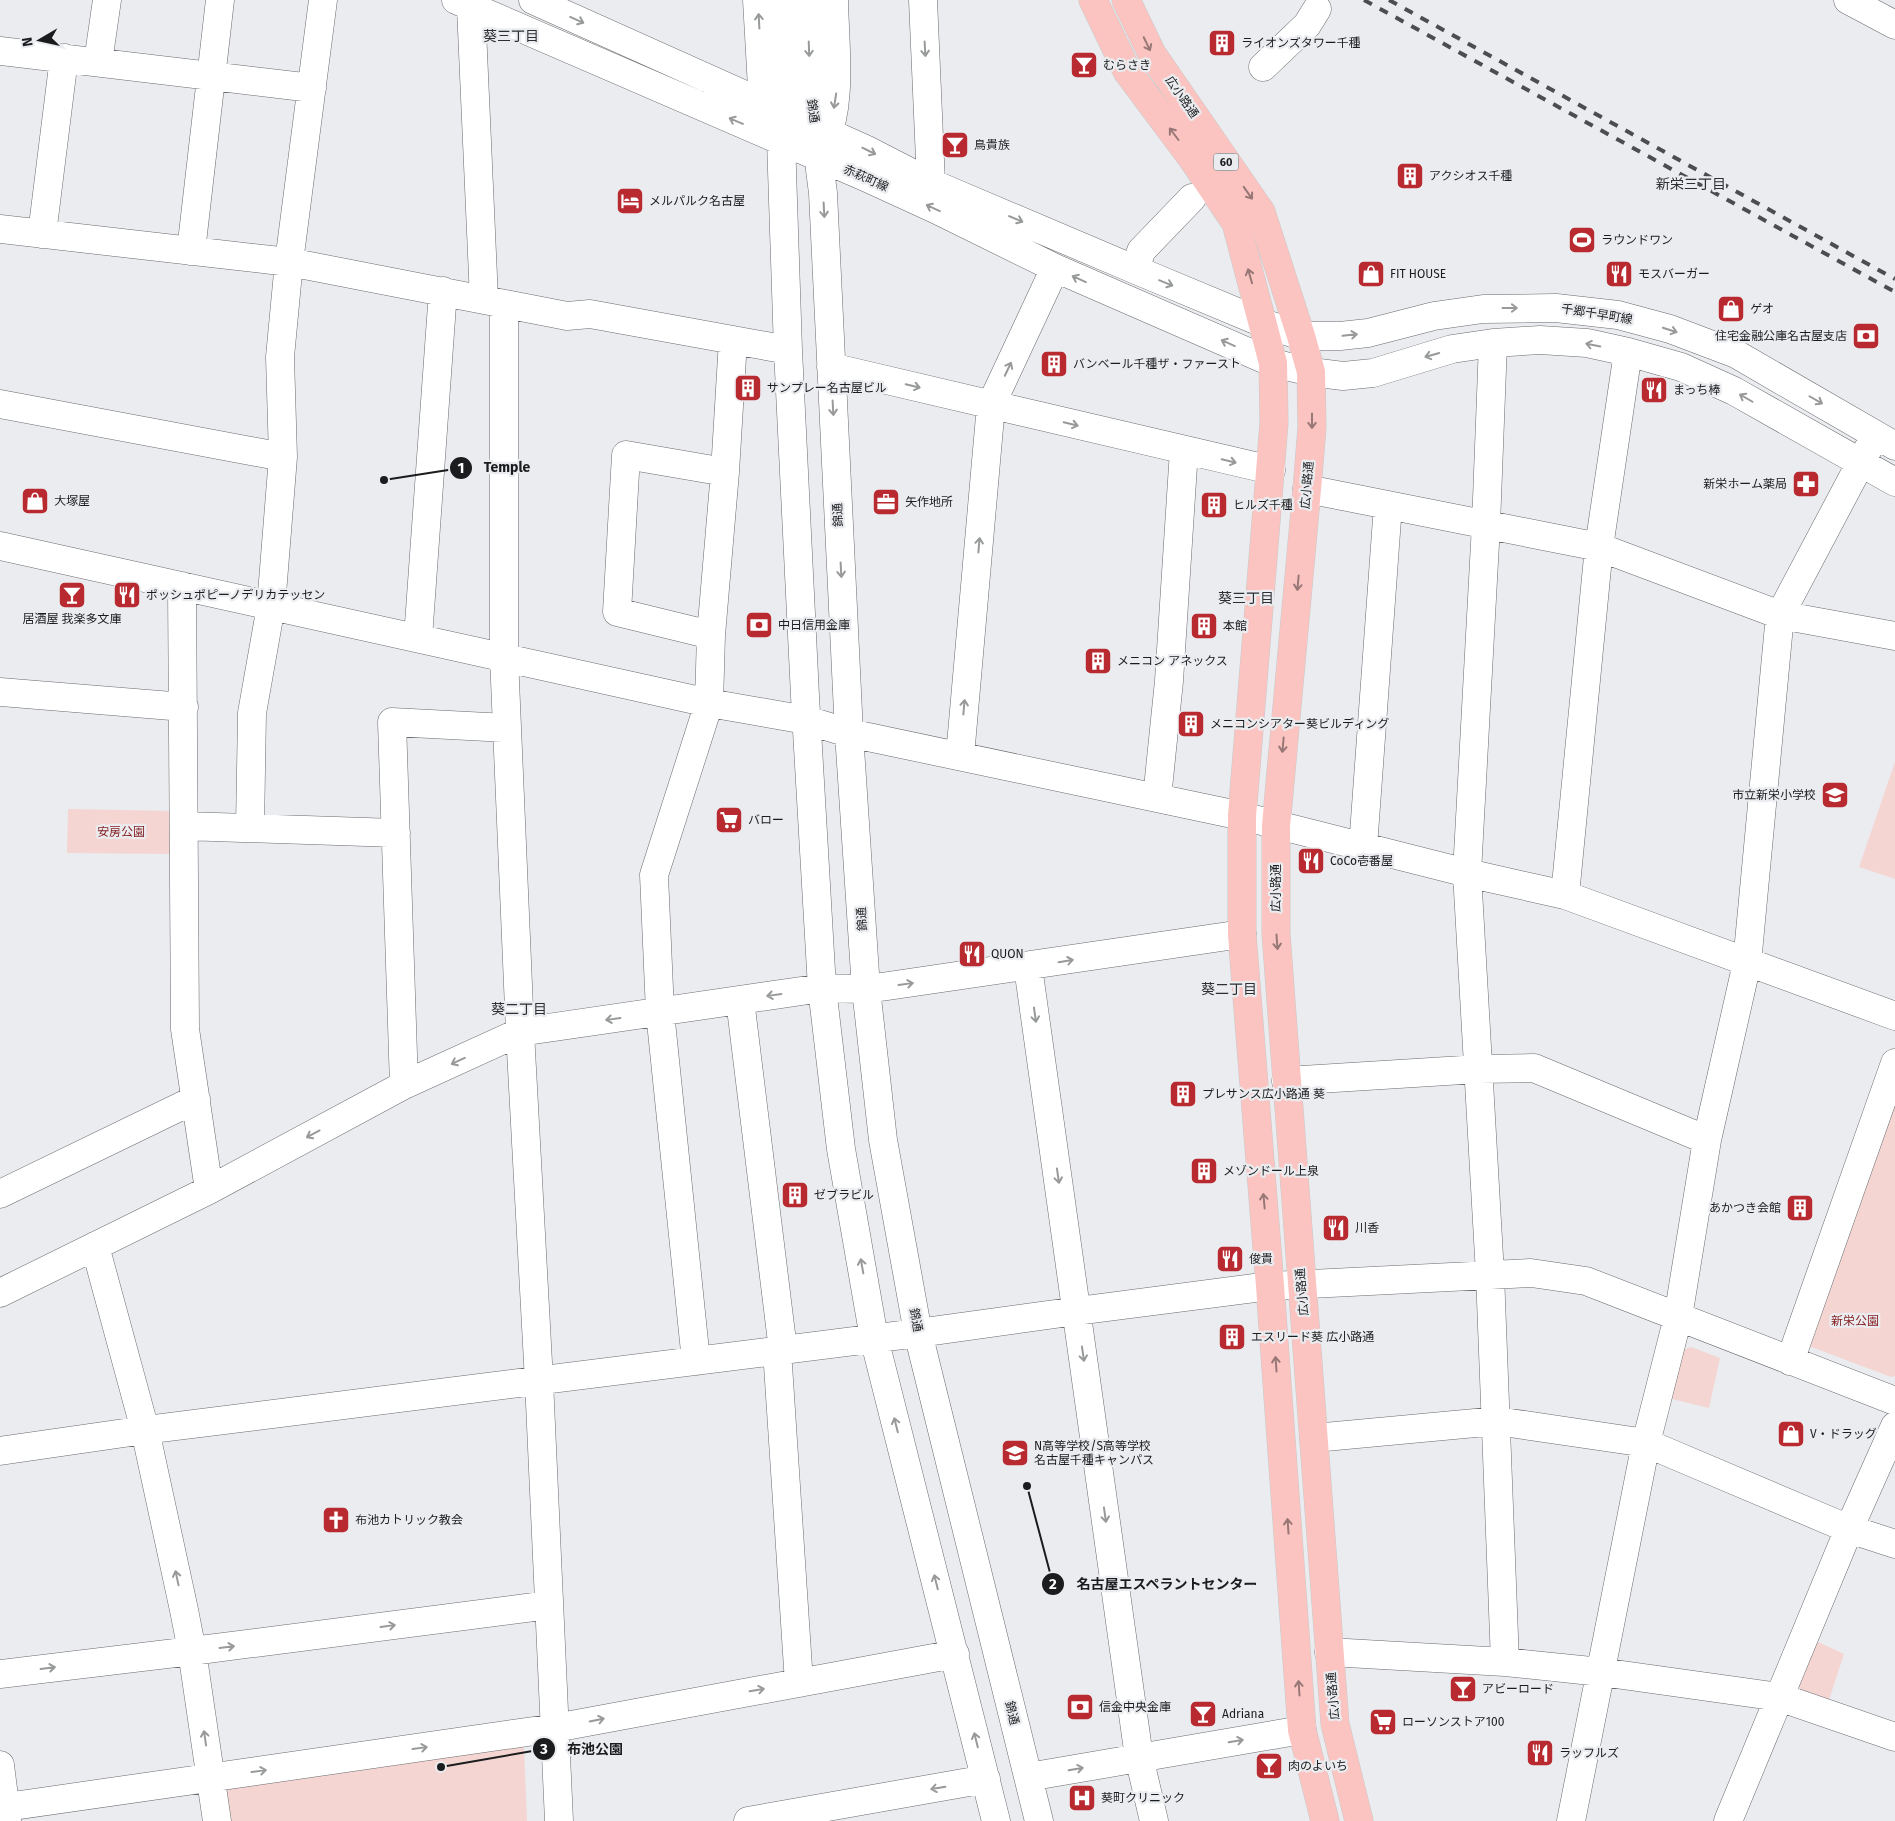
<svg xmlns="http://www.w3.org/2000/svg" width="1895" height="1821" font-family="'Fira Sans','Noto Sans JP',sans-serif">
	<style>
		.green { fill: #f5d5d2 }
		.lines { fill: none; stroke-linecap: round; stroke-linejoin: round }
		.minor-casing { stroke: #696b6e; stroke-width: 29 }
		.major-casing { stroke: #c8c9c9; stroke-width: 29 }
		.minor { stroke: #fff; stroke-width: 28 }
		.major { stroke: #fcc4c1; stroke-width: 28 }
		.rail { stroke: #4c4d4e; stroke-width: 4; stroke-dasharray: 9 9; stroke-linecap: butt }
		.oneway { stroke: #989999 }
		.oneway2 { stroke: #977877 }
		.labels { text-anchor: middle; dominant-baseline: central; stroke-width: 4.5; stroke-linejoin: round; paint-order: stroke }
		.shield { fill: #eaecef; stroke: #595a5c; stroke-width: 1 }
		.shield-label { font-size: 11px; font-weight: bold; fill: #1b1c1d }
		.poi-label { font-size: 12px; fill: #1b1c1d; stroke: #eaecef; text-anchor: start }
		.street-label { font-size: 12px; fill: #1b1c1d; stroke: #eaecef }
		.park-label { font-size: 12px; fill: #872124; stroke: #eaecef }
		.neighbourhood-label { font-size: 14px; fill: #2d2f31; stroke: #eaecef }
		.leader { fill: none; stroke: #1b1c1d; stroke-width: 2 }
		.callout-dot { fill: #1b1c1d; stroke: #eaecef; stroke-width: 2 }
		.mark-label { font-size: 15px; text-anchor: middle; font-weight: bold; fill: #fff }
		.callout-label { font-size: 14px; text-anchor: middle; font-weight: bold; fill: #1b1c1d; stroke: #eaecef; stroke-width: 4.5; stroke-linejoin: round; paint-order: stroke }
	</style>
	<rect width="100%" height="100%" fill="#eaecef"/>
	<path class="green" d="M1895 762V879L1859 867Z
		M68 809 174 811V854L67 853Z
		M1895 1086V1376L1891 1377 1809 1346Z
		M1691 1347 1720 1358 1709 1408 1672 1399 1683 1350Z
		M1816 1641 1844 1654 1829 1700 1800 1690 1798 1683Z
		M519 1744 524 1748 527 1821H230L225 1788Z"/>
	<g class="lines">
		<g class="minor-casing">
			<path id="minor" d="M456 0 865 177 933 208 1055 268 1273 363 1311 372 1343 376 1373 373 1452 349 1493 343 1540 340 1587 343 1628 352 1681 367 1734 391 1895 482
				M474 0 471 7 484 299
				M533 0 865 149 931 183 1136 270 1263 323 1301 336H1340L1368 333 1434 316 1483 309 1556 308 1618 315 1670 329 1736 354 1895 446
				M757 0 763 105 770 119
				M785 0 788 66 781 140 788 350 805 696 822 988 841 1149 874 1338 996 1821
				M808 0 810 92 823 193 849 733 866 989 883 1140 918 1333 1039 1821
				M923 0 931 183
				M1848 0 1895 25
				M0 51 312 88
				M98 62 107 0
				M1263 67 1307 25 1317 9
				M823 149C843 102 835 50 834 0
				M0 229 289 262 567 316 590 314 788 350
				M42 234 64 58
				M191 251 220 0
				M1136 270 1141 251 1192 198
				M504 304V657L520 1032 539 1381 559 1821
				M1493 343 1486 525 1467 873 1490 1274 1505 1662
				M831 367 1271 470
				M0 404 283 457
				M1307 489 1599 547 1780 615 1895 636
				M0 546 709 703 806 720 849 733 1242 816 1467 873 1565 895 1895 1016
				M182 586 185 1029 209 1190
				M711 635 617 612 626 455 725 472
				M418 638 443 291
				M0 692 184 707
				M960 756 991 405 1055 268
				M1157 798 1169 681 1184 450
				M184 826 396 833
				M250 828 252 713 271 606 283 457 280 357 289 262 323 0
				M1363 847 1388 505
				M1565 895 1599 547 1628 352
				M1028 967 1139 1757 1154 1821
				M740 1000 783 1350
				M1286 1081 1479 1069 1534 1068 1707 1140
				M404 1085 392 722 507 728
				M0 1194 196 1099
				M95 1246 145 1430 184 1610 192 1651 217 1821
				M0 1293 209 1190 404 1085 520 1032 822 988 866 989 888 986 1242 934
				M777 1350 799 1683
				M696 1361 660 1012 654 875 709 703 711 635 725 472 733 340
				M1790 1361 1895 1063
				M1314 1438 1497 1421 1646 1443 1849 1529 1895 1544
				M0 1451 145 1430 918 1333 1077 1311 1270 1286 1531 1273 1586 1281 1895 1401
				M1329 1652 1505 1662 1601 1672 1779 1697 1895 1737
				M0 1674 192 1651 549 1605
				M0 1765 7 1821
				M1028 1777 1302 1730
				M6 1807 555 1728 955 1654
				M748 1821 986 1779
				M1571 1821 1646 1443 1678 1317 1707 1140 1747 963 1780 615 1869 447
				M1728 1821 1849 1529 1895 1426"/>
		</g>
		<g class="major-casing">
			<path id="major" d="M1093 0 1127 71 1192 158 1236 223 1273 363 1274 423 1242 816V934L1270 1286 1302 1730 1325 1821
				M1126 0 1152 54 1261 212 1301 336 1311 372 1312 427 1307 489 1276 826V934L1335 1724 1359 1821"/>
		</g>
		<use href="#minor" class="minor"/>
		<use href="#major" class="major"/>
		<path class="rail" d="M1364 0 1895 292
			M1389 0 1895 279"/>
	</g>
	<defs><path id="oneway-shaft" d="M-6 0H5M1.5-3L5.5 0L1.5 3" fill="none" stroke-width="1.6" stroke-linecap="round" stroke-linejoin="round" transform="scale(1.25)"/></defs>
	<g class="oneway">
		<use href="#oneway-shaft" transform="translate(577 20) rotate(24)"/>
		<use href="#oneway-shaft" transform="translate(759 21) rotate(-93)"/>
		<use href="#oneway-shaft" transform="translate(809 49) rotate(88)"/>
		<use href="#oneway-shaft" transform="translate(925 49) rotate(87)"/>
		<use href="#oneway-shaft" transform="translate(835 101) rotate(99)"/>
		<use href="#oneway-shaft" transform="translate(736 121) rotate(-157)"/>
		<use href="#oneway-shaft" transform="translate(869 151) rotate(26)"/>
		<use href="#oneway-shaft" transform="translate(933 208) rotate(-155)"/>
		<use href="#oneway-shaft" transform="translate(824 210) rotate(87)"/>
		<use href="#oneway-shaft" transform="translate(1016 219) rotate(23)"/>
		<use href="#oneway-shaft" transform="translate(1079 279) rotate(-156)"/>
		<use href="#oneway-shaft" transform="translate(1166 283) rotate(22)"/>
		<use href="#oneway-shaft" transform="translate(1510 308)"/>
		<use href="#oneway-shaft" transform="translate(1670 330) rotate(18)"/>
		<use href="#oneway-shaft" transform="translate(1350 335) rotate(-6)"/>
		<use href="#oneway-shaft" transform="translate(1228 343) rotate(-156)"/>
		<use href="#oneway-shaft" transform="translate(1593 345) rotate(-169)"/>
		<use href="#oneway-shaft" transform="translate(1432 355) rotate(164)"/>
		<use href="#oneway-shaft" transform="translate(1008 369) rotate(-65)"/>
		<use href="#oneway-shaft" transform="translate(913 386) rotate(13)"/>
		<use href="#oneway-shaft" transform="translate(1746 398) rotate(-150)"/>
		<use href="#oneway-shaft" transform="translate(1816 400) rotate(30)"/>
		<use href="#oneway-shaft" transform="translate(833 408) rotate(87)"/>
		<use href="#oneway-shaft" transform="translate(1071 424) rotate(13)"/>
		<use href="#oneway-shaft" transform="translate(1229 461) rotate(13)"/>
		<use href="#oneway-shaft" transform="translate(979 545) rotate(-85)"/>
		<use href="#oneway-shaft" transform="translate(841 570) rotate(87)"/>
		<use href="#oneway-shaft" transform="translate(964 707) rotate(-85)"/>
		<use href="#oneway-shaft" transform="translate(1066 961) rotate(-9)"/>
		<use href="#oneway-shaft" transform="translate(906 984) rotate(-8)"/>
		<use href="#oneway-shaft" transform="translate(774 995) rotate(172)"/>
		<use href="#oneway-shaft" transform="translate(1035 1015) rotate(82)"/>
		<use href="#oneway-shaft" transform="translate(613 1019) rotate(172)"/>
		<use href="#oneway-shaft" transform="translate(458 1061) rotate(155)"/>
		<use href="#oneway-shaft" transform="translate(313 1134) rotate(152)"/>
		<use href="#oneway-shaft" transform="translate(1058 1176) rotate(82)"/>
		<use href="#oneway-shaft" transform="translate(862 1266) rotate(-100)"/>
		<use href="#oneway-shaft" transform="translate(1083 1354) rotate(82)"/>
		<use href="#oneway-shaft" transform="translate(896 1425) rotate(-104)"/>
		<use href="#oneway-shaft" transform="translate(1105 1515) rotate(82)"/>
		<use href="#oneway-shaft" transform="translate(177 1578) rotate(-102)"/>
		<use href="#oneway-shaft" transform="translate(936 1582) rotate(-104)"/>
		<use href="#oneway-shaft" transform="translate(388 1626) rotate(-8)"/>
		<use href="#oneway-shaft" transform="translate(227 1647) rotate(-7)"/>
		<use href="#oneway-shaft" transform="translate(48 1668) rotate(-7)"/>
		<use href="#oneway-shaft" transform="translate(757 1690) rotate(-10)"/>
		<use href="#oneway-shaft" transform="translate(597 1720) rotate(-11)"/>
		<use href="#oneway-shaft" transform="translate(205 1738) rotate(-98)"/>
		<use href="#oneway-shaft" transform="translate(976 1740) rotate(-104)"/>
		<use href="#oneway-shaft" transform="translate(1236 1741) rotate(-10)"/>
		<use href="#oneway-shaft" transform="translate(420 1748) rotate(-8)"/>
		<use href="#oneway-shaft" transform="translate(1076 1769) rotate(-10)"/>
		<use href="#oneway-shaft" transform="translate(259 1771) rotate(-8)"/>
		<use href="#oneway-shaft" transform="translate(938 1788) rotate(170)"/>
	</g>
	<g class="oneway2">
		<use href="#oneway-shaft" transform="translate(1147 44) rotate(64)"/>
		<use href="#oneway-shaft" transform="translate(1174 134) rotate(-127)"/>
		<use href="#oneway-shaft" transform="translate(1248 193) rotate(55)"/>
		<use href="#oneway-shaft" transform="translate(1250 276) rotate(-106)"/>
		<use href="#oneway-shaft" transform="translate(1312 421) rotate(90)"/>
		<use href="#oneway-shaft" transform="translate(1298 583) rotate(95)"/>
		<use href="#oneway-shaft" transform="translate(1283 745) rotate(95)"/>
		<use href="#oneway-shaft" transform="translate(1277 942) rotate(86)"/>
		<use href="#oneway-shaft" transform="translate(1264 1201) rotate(-95)"/>
		<use href="#oneway-shaft" transform="translate(1276 1364) rotate(-94)"/>
		<use href="#oneway-shaft" transform="translate(1288 1526) rotate(-94)"/>
		<use href="#oneway-shaft" transform="translate(1299 1688) rotate(-94)"/>
	</g>
	<defs>
		<g id="building-square" transform="scale(1.4375)"><rect x="-9" y="-9" width="18" height="18" rx="4" fill="#b92930" stroke="#eaecef"/><path d="M-4-6H4V6H1V3H-1V6H-4ZM-2.5-4.3h1.7v1.8h-1.7ZM.8-4.3h1.7v1.8H.8ZM-2.5-1h1.7V.8h-1.7ZM.8-1h1.7V.8H.8Z" fill="#fff"/></g>
		<g id="bar-square" transform="scale(1.4375)"><rect x="-9" y="-9" width="18" height="18" rx="4" fill="#b92930" stroke="#eaecef"/><path d="M-6-5H6L.8 .8V4.5H3.5V6h-7V4.5H-.8V.8Z" fill="#fff"/></g>
		<g id="hotel-square" transform="scale(1.4375)"><rect x="-9" y="-9" width="18" height="18" rx="4" fill="#b92930" stroke="#eaecef"/><path d="M-6-4.5h1.5V1H6V5H4.5V3h-9V5H-6ZM-4 0a1.8 1.8 0 1 1 3.6 0ZM.5 0V-2.5h3Q6-2.5 6 0Z" fill="#fff"/></g>
		<g id="stadium-square" transform="scale(1.4375)"><rect x="-9" y="-9" width="18" height="18" rx="4" fill="#b92930" stroke="#eaecef"/><path d="M0-5a6.5 5 0 1 0 0 10a6.5 5 0 1 0 0-10ZM-3.5-1.8h7v3.6h-7Z" fill="#fff"/></g>
		<g id="shop-square" transform="scale(1.4375)"><rect x="-9" y="-9" width="18" height="18" rx="4" fill="#b92930" stroke="#eaecef"/><path d="M-5-2.5h2.3a2.7 3.5 0 0 1 5.4 0H5L5.5 6h-11ZM-1.5-2.5h3a1.5 2.3 0 0 0-3 0Z" fill="#fff"/></g>
		<g id="restaurant-square" transform="scale(1.4375)"><rect x="-9" y="-9" width="18" height="18" rx="4" fill="#b92930" stroke="#eaecef"/><path d="M-5-6h1v4h1v-4h1v4h1v-4h1v5L-1.5 .5V6h-2V.5L-5-1ZM5-6V6H3V1.5H1.5Q1.5-4 5-6Z" fill="#fff"/></g>
		<g id="bank-square" transform="scale(1.4375)"><rect x="-9" y="-9" width="18" height="18" rx="4" fill="#b92930" stroke="#eaecef"/><path d="M-6-4H6V4H-6ZM0-2.3a2.3 2.3 0 1 0 0 4.6a2.3 2.3 0 1 0 0-4.6Z" fill="#fff"/></g>
		<g id="pharmacy-square" transform="scale(1.4375)"><rect x="-9" y="-9" width="18" height="18" rx="4" fill="#b92930" stroke="#eaecef"/><path d="M-2-6h4v4h4v4h-4v4h-4v-4h-4v-4h4Z" fill="#fff"/></g>
		<g id="office-square" transform="scale(1.4375)"><rect x="-9" y="-9" width="18" height="18" rx="4" fill="#b92930" stroke="#eaecef"/><path d="M-6-3h4V-5.5h4V-3h4V5H-6ZM-1-4.5V-3h2v-1.5ZM-6 0V1H6V0Z" fill="#fff"/></g>
		<g id="school-square" transform="scale(1.4375)"><rect x="-9" y="-9" width="18" height="18" rx="4" fill="#b92930" stroke="#eaecef"/><path d="M0-5L7-2L0 1L-7-2ZM-4 1L0 2.5L4 1V4Q0 6-4 4Z" fill="#fff"/></g>
		<g id="supermarket-square" transform="scale(1.4375)"><rect x="-9" y="-9" width="18" height="18" rx="4" fill="#b92930" stroke="#eaecef"/><path d="M-6-5.5h2.5l.6 2H6L4.5 2H-2.5L-4.4-4H-6ZM-1.5 3.2a1.3 1.3 0 1 0 .1 0ZM3 3.2a1.3 1.3 0 1 0 .1 0Z" fill="#fff"/></g>
		<g id="church-square" transform="scale(1.4375)"><rect x="-9" y="-9" width="18" height="18" rx="4" fill="#b92930" stroke="#eaecef"/><path d="M-1.2-6h2.4v3.5h3.3v2.4h-3.3V6h-2.4V-.1h-3.3v-2.4h3.3Z" fill="#fff"/></g>
		<g id="hospital-square" transform="scale(1.4375)"><rect x="-9" y="-9" width="18" height="18" rx="4" fill="#b92930" stroke="#eaecef"/><path d="M-5-5h3v3.5h4V-5h3V5h-3V1.5h-4V5h-3Z" fill="#fff"/></g>
	</defs>
	<g fill-rule="evenodd">
		<use href="#building-square" x="1222" y="43"/>
		<use href="#bar-square" x="1084" y="65"/>
		<use href="#bar-square" x="955" y="145"/>
		<use href="#building-square" x="1410" y="176"/>
		<use href="#hotel-square" x="630" y="201"/>
		<use href="#stadium-square" x="1582" y="240"/>
		<use href="#shop-square" x="1371" y="274"/>
		<use href="#restaurant-square" x="1619" y="274"/>
		<use href="#shop-square" x="1731" y="309"/>
		<use href="#bank-square" x="1866" y="336"/>
		<use href="#building-square" x="1054" y="364"/>
		<use href="#building-square" x="748" y="388"/>
		<use href="#restaurant-square" x="1654" y="390"/>
		<use href="#pharmacy-square" x="1806" y="484"/>
		<use href="#shop-square" x="35" y="501"/>
		<use href="#office-square" x="886" y="502"/>
		<use href="#building-square" x="1214" y="505"/>
		<use href="#bar-square" x="72" y="595"/>
		<use href="#restaurant-square" x="127" y="595"/>
		<use href="#bank-square" x="759" y="625"/>
		<use href="#building-square" x="1204" y="626"/>
		<use href="#building-square" x="1098" y="661"/>
		<use href="#building-square" x="1191" y="724"/>
		<use href="#school-square" x="1835" y="795"/>
		<use href="#supermarket-square" x="729" y="820"/>
		<use href="#restaurant-square" x="1311" y="861"/>
		<use href="#restaurant-square" x="972" y="954"/>
		<use href="#building-square" x="1183" y="1094"/>
		<use href="#building-square" x="1204" y="1171"/>
		<use href="#building-square" x="795" y="1195"/>
		<use href="#building-square" x="1800" y="1208"/>
		<use href="#restaurant-square" x="1336" y="1228"/>
		<use href="#restaurant-square" x="1230" y="1259"/>
		<use href="#building-square" x="1232" y="1337"/>
		<use href="#shop-square" x="1791" y="1434"/>
		<use href="#school-square" x="1015" y="1453"/>
		<use href="#church-square" x="336" y="1520"/>
		<use href="#bar-square" x="1463" y="1689"/>
		<use href="#bank-square" x="1080" y="1707"/>
		<use href="#bar-square" x="1203" y="1714"/>
		<use href="#supermarket-square" x="1383" y="1722"/>
		<use href="#restaurant-square" x="1540" y="1753"/>
		<use href="#bar-square" x="1269" y="1766"/>
		<use href="#hospital-square" x="1082" y="1798"/>
	</g>
	<g class="labels">
		<rect class="shield" x="1213.5" y="153.5" width="25" height="17" rx="4"/>
		<g class="shield-label">
			<text x="1226" y="162">60</text>
		</g>
		<g class="poi-label">
			<text x="1241" y="43">ライオンズタワー千種</text>
			<text x="1103" y="65">むらさき</text>
			<text x="974" y="145">鳥貴族</text>
			<text x="1429" y="176">アクシオス千種</text>
			<text x="649" y="201">メルパルク名古屋</text>
			<text x="1601" y="240">ラウンドワン</text>
			<text x="1390" y="274">FIT HOUSE</text>
			<text x="1638" y="274">モスバーガー</text>
			<text x="1750" y="309">ゲオ</text>
			<text x="1847" y="336" text-anchor="end">住宅金融公庫名古屋支店</text>
			<text x="1073" y="364">バンベール千種ザ・ファースト</text>
			<text x="767" y="388">サンプレー名古屋ビル</text>
			<text x="1673" y="390">まっち棒</text>
			<text x="1787" y="484" text-anchor="end">新栄ホーム薬局</text>
			<text x="54" y="501">大塚屋</text>
			<text x="905" y="502">矢作地所</text>
			<text x="1233" y="505">ヒルズ千種</text>
			<text x="146" y="595">ポッシュポピーノデリカテッセン</text>
			<text x="72" y="619" text-anchor="middle">居酒屋 我楽多文庫</text>
			<text x="778" y="625">中日信用金庫</text>
			<text x="1223" y="626">本館</text>
			<text x="1117" y="661">メニコン アネックス</text>
			<text x="1210" y="724">メニコンシアター葵ビルディング</text>
			<text x="1816" y="795" text-anchor="end">市立新栄小学校</text>
			<text x="748" y="820">バロー</text>
			<text x="1330" y="861">CoCo壱番屋</text>
			<text x="991" y="954">QUON</text>
			<text x="1202" y="1094">プレサンス広小路通 葵</text>
			<text x="1223" y="1171">メゾンドール上泉</text>
			<text x="814" y="1195">ゼブラビル</text>
			<text x="1781" y="1208" text-anchor="end">あかつき会館</text>
			<text x="1355" y="1228">川香</text>
			<text x="1249" y="1259">俊貴</text>
			<text x="1251" y="1337">エスリード葵 広小路通</text>
			<text x="1810" y="1434">V・ドラッグ</text>
			<text x="1034" y="1446">N高等学校/S高等学校<tspan x="1034" dy="14">名古屋千種キャンパス</tspan></text>
			<text x="355" y="1520">布池カトリック教会</text>
			<text x="1482" y="1689">アビーロード</text>
			<text x="1099" y="1707">信金中央金庫</text>
			<text x="1222" y="1714">Adriana</text>
			<text x="1402" y="1722">ローソンストア100</text>
			<text x="1559" y="1753">ラッフルズ</text>
			<text x="1288" y="1766">肉のよいち</text>
			<text x="1101" y="1798">葵町クリニック</text>
		</g>
		<g class="street-label">
			<text transform="translate(1182 97) rotate(55)">広小路通</text>
			<text transform="translate(813 111) rotate(82)">錦通</text>
			<text transform="translate(866 178) rotate(24)">赤萩町線</text>
			<text transform="translate(1597 314) rotate(9)">千郷千早町線</text>
			<text transform="translate(1307 485) rotate(-85)">広小路通</text>
			<text transform="translate(838 515) rotate(-93)">錦通</text>
			<text transform="translate(1276 888) rotate(-90)">広小路通</text>
			<text transform="translate(862 919) rotate(-94)">錦通</text>
			<text transform="translate(1302 1292) rotate(-95)">広小路通</text>
			<text transform="translate(916 1320) rotate(79)">錦通</text>
			<text transform="translate(1333 1696) rotate(-95)">広小路通</text>
			<text transform="translate(1012 1713) rotate(76)">錦通</text>
		</g>
		<g class="park-label">
			<text x="121" y="832">安房公園</text>
			<text x="1855" y="1321">新栄公園</text>
		</g>
		<g class="neighbourhood-label">
			<text x="511" y="36">葵三丁目</text>
			<text x="1691" y="184">新栄三丁目</text>
			<text x="1246" y="598">葵三丁目</text>
			<text x="1229" y="989">葵二丁目</text>
			<text x="519" y="1009">葵二丁目</text>
		</g>
	</g>
	<path class="leader" d="M384 480L461 468M1027 1486L1053 1584M441 1767L544 1749"/>
	<g class="callout-dot">
		<circle cx="384" cy="480" r="5"/>
		<circle cx="1027" cy="1486" r="5"/>
		<circle cx="441" cy="1767" r="5"/>
		<circle cx="461" cy="468" r="12"/>
		<circle cx="1053" cy="1584" r="12"/>
		<circle cx="544" cy="1749" r="12"/>
	</g>
	<g class="mark-label">
		<text x="461" y="473">1</text>
		<text x="1053" y="1589">2</text>
		<text x="544" y="1754">3</text>
	</g>
	<g class="callout-label">
		<text x="507" y="472">Temple</text>
		<text x="1167" y="1589">名古屋エスペラントセンター</text>
		<text x="595" y="1754">布池公園</text>
	</g>
	<g transform="translate(40 40) rotate(261)" stroke="#eaecef" stroke-width="4" paint-order="stroke">
	<path d="M0-4L9 19L0 12L-9 19Z" fill="#1b1c1d"/>
	<text y="-8" font-size="14" font-weight="bold" text-anchor="middle" fill="#1b1c1d">N</text>
	</g>
</svg>
